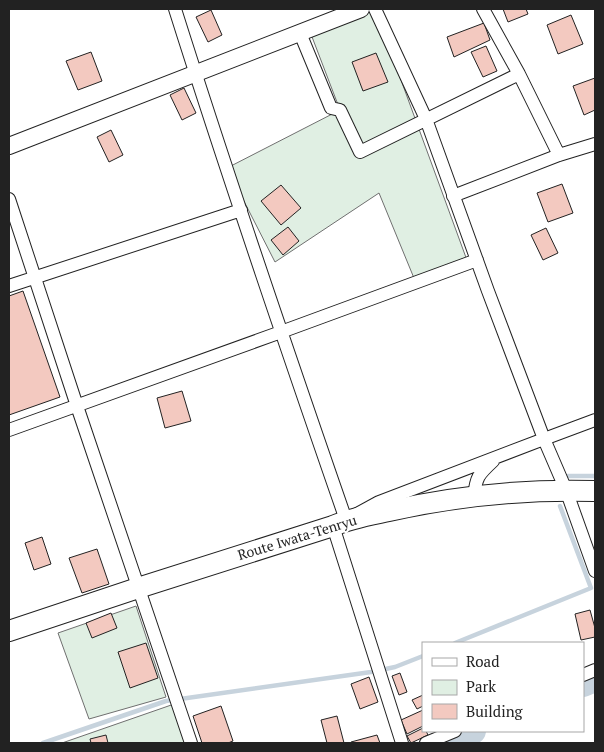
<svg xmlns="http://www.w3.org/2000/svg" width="604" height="752" font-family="'PT Serif',serif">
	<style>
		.green { fill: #e0efe3; stroke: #6f6f6f }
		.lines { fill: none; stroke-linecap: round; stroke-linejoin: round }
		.stream { stroke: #c7d3dd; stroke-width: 4.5 }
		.river { stroke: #c7d3dd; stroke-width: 26 }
		.building { fill: #f3c9c0; stroke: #222 }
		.minor-casing { stroke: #222; stroke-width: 14 }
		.tertiary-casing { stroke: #222; stroke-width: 18 }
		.primary-casing { stroke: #222; stroke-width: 22 }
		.minor { stroke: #fff; stroke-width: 12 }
		.tertiary { stroke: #fff; stroke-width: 16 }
		.primary { stroke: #fff; stroke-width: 20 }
		.labels { text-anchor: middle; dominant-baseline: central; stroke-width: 4; stroke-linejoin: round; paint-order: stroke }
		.street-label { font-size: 14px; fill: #222; stroke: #fff }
	</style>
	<rect width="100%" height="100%" fill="#fff"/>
	<path class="green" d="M361 9H375L468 263 416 283 379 193 275 262 227 168 340 110 309 29Z
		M136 606 166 697 89 719 58 633Z
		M177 703 189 743H62Z"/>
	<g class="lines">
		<path class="stream" d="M568 476H595
			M455 643 591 588 560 506
			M43 743 166 701 371 672 395 667 423 656"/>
		<path class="river" d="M583 684 595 679
			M444 743 473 731"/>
	</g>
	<path class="building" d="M503 9H526L528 14 508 22Z
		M211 10 222 35 208 42 196 17Z
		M571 15 583 44 558 54 547 25Z
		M484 23 490 40 454 57 447 37Z
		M486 46 497 71 483 77 471 52Z
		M91 52 102 81 78 90 66 61Z
		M376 53 388 82 363 91 352 62Z
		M595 78V110L584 115 573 86Z
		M184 88 196 113 182 120 170 95Z
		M111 130 123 155 109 162 97 137Z
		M562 184 573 213 548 222 537 193Z
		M281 185 301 208 281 225 261 201Z
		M288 227 299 241 283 255 271 240Z
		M546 228 558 253 543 260 531 235Z
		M23 291 60 397 9 415V296Z
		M182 391 191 421 165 428 157 398Z
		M42 537 51 564 34 570 25 543Z
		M97 549 109 584 82 593 69 558Z
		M590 610 595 628V637L581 640 575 614Z
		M111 613 117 628 92 638 86 623Z
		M146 643 158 678 130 688 118 652Z
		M400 673 407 692 399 695 392 676Z
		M369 677 378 702 360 709 351 684Z
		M423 695V706L417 709 412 700Z
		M221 706 233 741 228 743H202L193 716Z
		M423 710V726L407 734 401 720Z
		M337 716 344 743H327L321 720Z
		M423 728V731H426L428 735 411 743 407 736Z
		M106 735 108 743H91L90 739Z
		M377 735 380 743H351V742Z"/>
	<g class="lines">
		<g class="minor-casing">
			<path id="minor" d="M175 9C229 180 287 350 346 520L379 502 536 442 595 420
				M375 9 426 119 488 291 544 439 566 490 595 571
				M483 9 519 74 559 155
				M300 33 331 108 340 110 360 152 519 74
				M453 196 559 155 595 144
				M9 199 77 406 191 743
				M9 286 241 210
				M9 430 281 332 477 260
				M474 497C476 477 478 475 493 461
				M333 526 402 743
				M583 675 595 670
				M426 743 455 731"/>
		</g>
		<g class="tertiary-casing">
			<path id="tertiary" d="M9 146 361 9"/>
		</g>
		<g class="primary-casing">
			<path id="primary" d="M9 631 138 588 333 526C351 518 370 515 389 511 456 496 526 489 595 491"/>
		</g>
		<use href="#minor" class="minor"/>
		<use href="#tertiary" class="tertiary"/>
		<use href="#primary" class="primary"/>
	</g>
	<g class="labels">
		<g class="street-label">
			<text transform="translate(297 537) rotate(-17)">Route Iwata-Tenryu</text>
		</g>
	</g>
	<rect width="604" height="752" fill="none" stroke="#222222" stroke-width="20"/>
	<rect x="422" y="642" width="162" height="90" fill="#ffffff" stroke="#a7a7a7"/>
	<rect x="432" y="658" width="25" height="8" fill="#ffffff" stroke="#a7a7a7"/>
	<text x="466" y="667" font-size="15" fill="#222222">Road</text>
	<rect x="432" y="680" width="25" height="15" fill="#e0efe3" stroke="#a7a7a7"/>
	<text x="466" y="692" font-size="15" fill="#222222">Park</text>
	<rect x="432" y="704" width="25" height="15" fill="#f3c9c0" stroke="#a7a7a7"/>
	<text x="466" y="717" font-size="15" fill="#222222">Building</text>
</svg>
